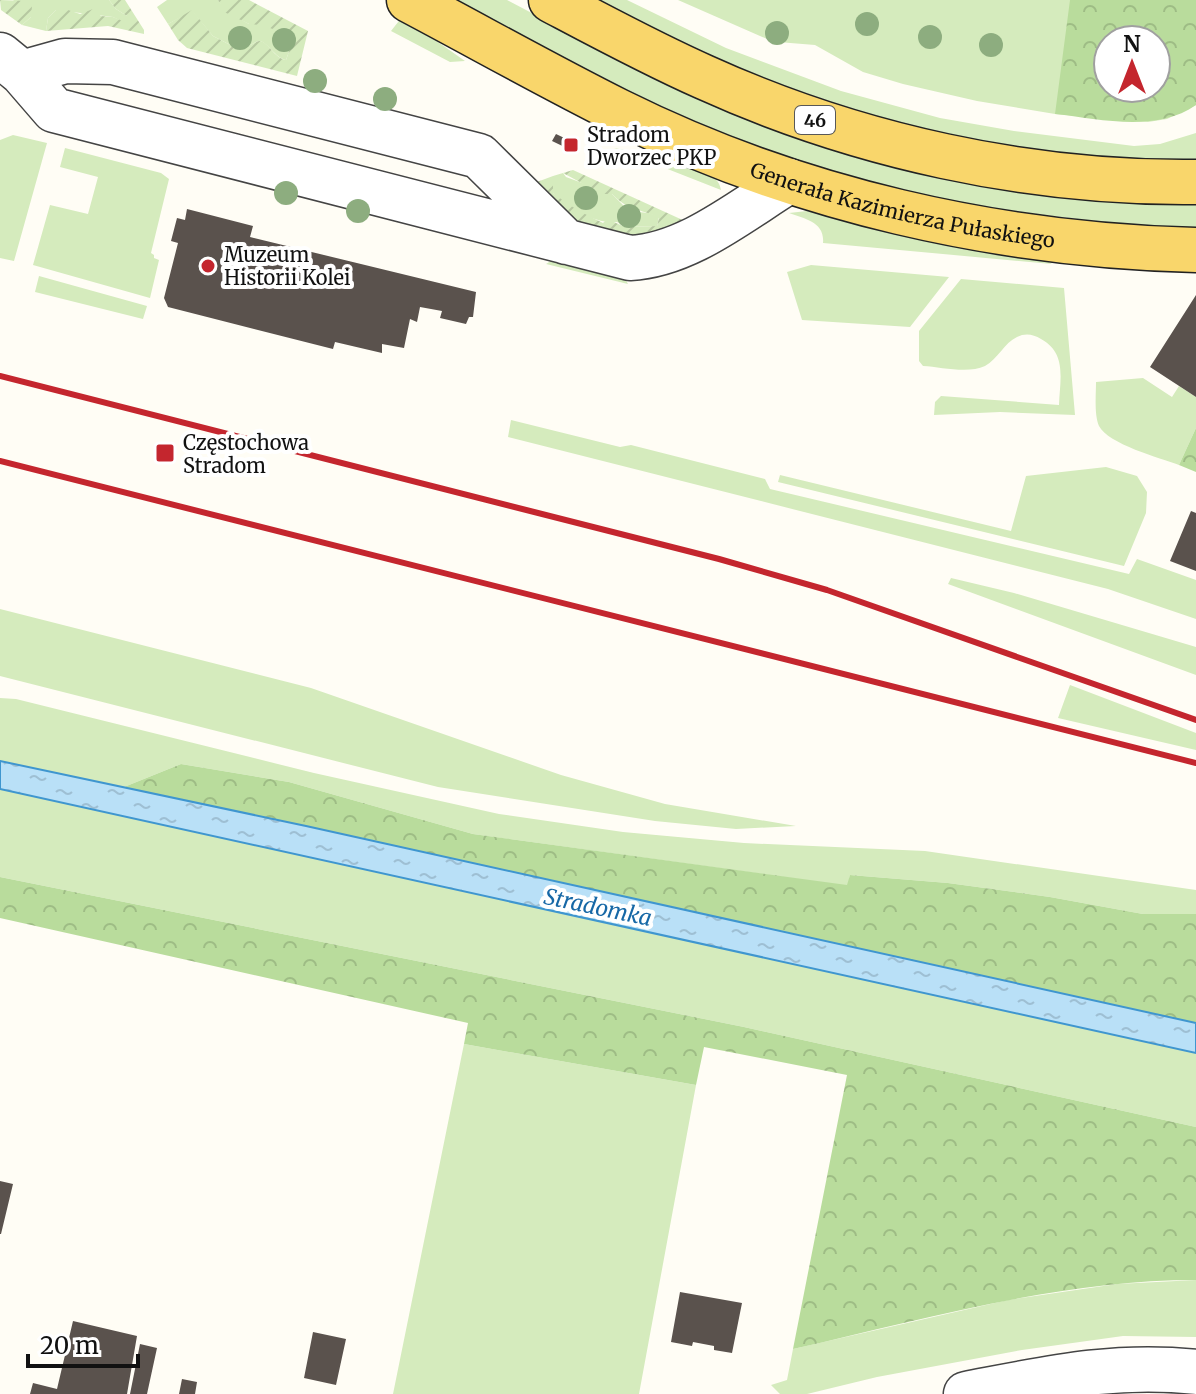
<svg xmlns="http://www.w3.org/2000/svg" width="1196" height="1394" font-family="Merriweather,serif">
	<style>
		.grass { fill: #d5ebbd; fill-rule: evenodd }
		.forest { fill: url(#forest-crowns); fill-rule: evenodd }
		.garden { fill: url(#garden-furrows) }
		.water { fill: url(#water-ripples); stroke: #3f96cf; stroke-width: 2 }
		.building { fill: #5a524d }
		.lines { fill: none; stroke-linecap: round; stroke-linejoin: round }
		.minor-casing { stroke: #444; stroke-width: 47 }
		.major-casing { stroke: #222; stroke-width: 47 }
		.minor { stroke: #fff; stroke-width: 44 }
		.major { stroke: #f9d66b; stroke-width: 44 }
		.rail { stroke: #c4262e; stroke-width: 6 }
		.tree { fill: #8dad7f }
		.poi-dot { fill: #c4262e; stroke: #fff; stroke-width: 3 }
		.labels { text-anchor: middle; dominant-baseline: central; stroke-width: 8; stroke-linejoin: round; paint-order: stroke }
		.shield { fill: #fff; stroke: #585858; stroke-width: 2 }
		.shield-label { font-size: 18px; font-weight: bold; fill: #111 }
		.poi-label { font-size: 20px; fill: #111; stroke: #fff; text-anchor: start }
		.street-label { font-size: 20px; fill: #111; stroke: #fff }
		.water-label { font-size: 22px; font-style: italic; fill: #1768a6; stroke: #fff }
	</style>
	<defs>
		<pattern id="forest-crowns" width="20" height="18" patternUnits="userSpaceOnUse" patternTransform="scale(2)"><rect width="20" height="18" fill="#b9dc9c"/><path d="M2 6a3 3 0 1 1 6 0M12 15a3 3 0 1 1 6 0" fill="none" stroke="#9ebc85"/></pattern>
		<pattern id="garden-furrows" width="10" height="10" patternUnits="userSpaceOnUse" patternTransform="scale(2)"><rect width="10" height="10" fill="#d5ebbd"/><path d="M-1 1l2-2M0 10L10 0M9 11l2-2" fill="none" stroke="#b6c8a1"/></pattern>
		<pattern id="water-ripples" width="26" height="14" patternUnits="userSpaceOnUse" patternTransform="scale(2)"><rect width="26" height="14" fill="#b9e0f7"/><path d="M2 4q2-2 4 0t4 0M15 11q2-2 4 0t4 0" fill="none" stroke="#9ebfd3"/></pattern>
	</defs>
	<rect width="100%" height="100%" fill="#fffdf5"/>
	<path class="grass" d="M13 0H109L116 9 127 16V20L125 23 113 17 56 10 48 18 46 31 22 25 31 17Z
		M167 0H218L227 12 249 24H262L294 37 286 60C275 58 267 41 259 41 254 42 246 48 240 50L213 36 192 11 168 24 157 7Z
		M452 0H507L638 69 1196 202V230C1081 221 967 209 855 179 713 140 582 69 452 0Z
		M594 0H627L726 48 841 91 940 118 1014 131 1134 146 1160 144 1196 133V163C1100 159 1002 150 908 126 797 99 695 51 594 0Z
		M678 0H1196V105L1167 119 1148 122 1055 114 977 101 903 84 863 72 815 45 778 42 767 39ZM1108 40H1156V88H1108Z
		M402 17 405 19 465 61 450 62 391 31Z
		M13 135 47 143 14 261 0 258V140Z
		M65 148 161 173 169 179 151 253 154 255V258L159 260 150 298 33 265 50 205 88 214 98 177 60 167Z
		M614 148C638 153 719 162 721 190Z
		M563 173 566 177 612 194 624 206 638 212 649 213 659 217 657 226 625 227 617 222C594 224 569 208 553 193V176Z
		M807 211 959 247 1045 260 1052 264 823 243C825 222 805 219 789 213Z
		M562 254 623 275 628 284 546 264Z
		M811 265 949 277 910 327 802 320 787 272Z
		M39 276 147 306 143 319 35 292Z
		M961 279 1064 288 1075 415 1000 412 934 415 935 402 941 396 1059 405C1060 379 1067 353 1041 339 1033 334 1025 333 1017 337 1004 343 998 359 985 366 968 374 941 367 923 366L919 361V331Z
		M1143 378 1172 397 1179 386 1196 397V428L1179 465C1160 458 1108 444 1099 426 1094 414 1096 395 1096 382Z
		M511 420 620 447 631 445 765 479 770 489 1129 574 1137 559 1196 580V619L1108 589 508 437Z
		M1106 467 1137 476 1147 492 1146 513 1124 566 778 482 780 475 1011 531 1026 476Z
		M951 578 1014 593 1196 647V675L948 584Z
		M0 609 311 688 561 775 665 804 796 826 736 829 655 821 438 787 0 676Z
		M1070 685 1196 733V750L1058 718Z
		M0 698 16 699 314 773 499 814 623 832 744 843 925 851 1196 890V914H1143L1050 897 948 883 850 875 848 886 473 834 289 782 181 764 124 787 0 761Z
		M0 789 1196 1053V1127L744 1027 0 877Z
		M464 1044 696 1085 639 1394H393Z
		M1196 1280V1337L1123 1336 1022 1350 877 1377 807 1394H780L771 1385 787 1380 793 1349 1008 1300 1117 1284Z"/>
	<path class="forest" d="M1070 0H1196V105C1156 133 1100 119 1055 114ZM1108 40H1156V88H1108Z
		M1196 428V472L1179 465Z
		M181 764 289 782 473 834 847 885 850 875 948 883 1050 897 1143 914H1196V1023L124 787Z
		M0 877 744 1027 1196 1127V1280C1060 1280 925 1319 793 1349L847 1075 704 1047 696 1085 464 1044 468 1023 0 918Z"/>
	<path class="garden" d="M0 0 25 1 32 6 31 17 22 25 1 10Z
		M109 0H125L144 30V34L108 26 46 31 48 18 56 10H68L80 14 93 9 101 16 113 17 125 22 127 16 116 9Z
		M218 0H249L308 31 297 76 187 48 178 40 168 24 192 10 213 36 240 50C246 48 254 42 259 41 267 40 274 58 286 60L294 37 262 25 249 24 218 9 221 5Z
		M573 170 687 222C628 248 573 237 537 182L553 176V193C568 205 584 214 603 223L607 219 625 227 657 226 659 218C638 207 631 213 612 194H602L563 173Z"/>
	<path class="water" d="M0 761 306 826 1196 1023V1053L0 789Z"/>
	<path class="building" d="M556 134 579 145 575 152 552 141Z
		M187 209 253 226 250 237 476 292 473 317H469L466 324 440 318 442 311 420 307 417 322 410 319 404 348 382 344V353L335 342 333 349 168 307 164 298 178 243 171 241 177 218 185 220Z
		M1196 295V397L1150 367Z
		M1191 511 1196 513V571L1170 561Z
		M0 1181 13 1184 1 1234H0Z
		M680 1292 742 1303 732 1353 714 1350V1346L693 1342 692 1346 671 1342Z
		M73 1321 137 1336 127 1394H30L33 1383 57 1389Z
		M313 1332 346 1339 336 1385 304 1378Z
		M140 1344 157 1348 147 1394H130Z
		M182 1379 197 1382 195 1394H179Z"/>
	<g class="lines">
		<g class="minor-casing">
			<path id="minor" d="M0 55 22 73 54 110 630 258C688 255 740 211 789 181
				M22 73 65 61 113 62 479 156 566 242
				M966 1394C1045 1379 1114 1363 1196 1372"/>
		</g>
		<g class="major-casing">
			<g id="major">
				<path id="s1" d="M409 0C479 37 548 76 618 111 797 200 997 245 1196 250"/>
				<path d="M551 0C602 27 652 54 704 77 856 146 1029 184 1196 182"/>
			</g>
		</g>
		<use href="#minor" class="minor"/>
		<use href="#major" class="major"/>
		<path class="rail" d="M0 376 719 559 827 590 1196 720
			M0 461 1196 763"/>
	</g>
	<g class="tree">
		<circle cx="867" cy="24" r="12"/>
		<circle cx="777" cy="33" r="12"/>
		<circle cx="930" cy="37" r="12"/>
		<circle cx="240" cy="38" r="12"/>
		<circle cx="284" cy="40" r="12"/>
		<circle cx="991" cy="45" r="12"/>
		<circle cx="315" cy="81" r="12"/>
		<circle cx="385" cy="99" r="12"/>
		<circle cx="286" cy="193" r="12"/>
		<circle cx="586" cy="198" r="12"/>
		<circle cx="358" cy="211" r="12"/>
		<circle cx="629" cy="216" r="12"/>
	</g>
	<g class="poi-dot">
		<rect x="563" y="137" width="16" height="16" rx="4"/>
		<circle cx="208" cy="266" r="8"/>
		<rect x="155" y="443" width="20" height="20" rx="4"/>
	</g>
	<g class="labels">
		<rect class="shield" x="795" y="106" width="40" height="28" rx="6"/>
		<g class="shield-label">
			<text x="815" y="120">46</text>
		</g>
		<g class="poi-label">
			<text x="587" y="134">Stradom<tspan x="587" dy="23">Dworzec PKP</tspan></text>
			<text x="224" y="254">Muzeum<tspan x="224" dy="23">Historii Kolei</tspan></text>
			<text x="183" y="442">Częstochowa<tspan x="183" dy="23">Stradom</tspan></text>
		</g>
		<g class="street-label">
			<text stroke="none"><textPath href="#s1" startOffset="538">Generała Kazimierza Pułaskiego</textPath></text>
		</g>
		<g class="water-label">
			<text transform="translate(598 907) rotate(12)">Stradomka</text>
		</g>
	</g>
	<g transform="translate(1132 64)"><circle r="38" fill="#ffffff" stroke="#a0a0a0" stroke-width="2"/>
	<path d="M0-6L14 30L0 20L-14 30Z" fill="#c4262e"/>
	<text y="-12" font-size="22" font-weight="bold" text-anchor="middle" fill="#111111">N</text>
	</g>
	<path d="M28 1354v12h110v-12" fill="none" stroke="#111111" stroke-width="4"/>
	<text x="40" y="1354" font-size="24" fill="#111111" stroke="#ffffff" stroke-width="6" paint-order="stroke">20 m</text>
</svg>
